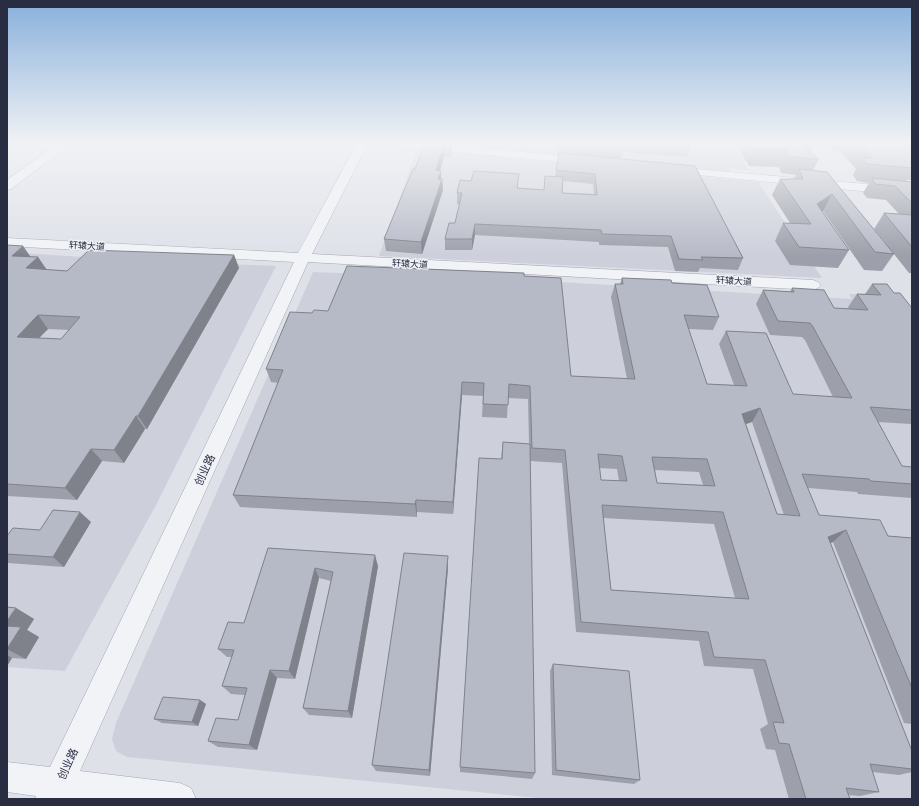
<svg xmlns="http://www.w3.org/2000/svg" width="919" height="806" font-family="Raleway,'Noto Sans SC',sans-serif">
	<style>
		.built { fill: #cdd0db }
		.lines { fill: none; stroke-linecap: round; stroke-linejoin: round }
		.tertiary-casing { stroke: #a4a7b3; stroke-width: 1 }
		.tertiary { fill: #f2f3f7; fill-rule: evenodd }
		.wall { fill: #9da0aa; fill-rule: evenodd }
		.shaded-wall { fill: #7f828b }
		.building { fill: #b6bac6; stroke: #7f828b; fill-rule: evenodd }
		.labels { text-anchor: middle; dominant-baseline: central; stroke-width: 3; stroke-linejoin: round; paint-order: stroke }
		.far-street-label { font-size: 9px; fill: #282d41; stroke: #eff1f6 }
		.street-label { font-size: 11px; fill: #282d41; stroke: #eff1f6 }
	</style>
	<rect width="100%" height="100%" fill="#dfe1e9"/>
	<path class="built" d="M410 143H732L748 170 729 168 730 172Z
		M417 149 758 182 822 278 379 256Z
		M7 252 112 259 276 266 156 505 65 671 7 667Z
		M313 272 525 280 852 299 849 294H857L912 375V799H548L127 757 116 751 112 739 116 723Z"/>
	<g class="lines">
		<g class="tertiary-casing">
			<path id="tertiary" d="M59 143H72L11 189 7 190V180Z
				M357 143H368L312 254 813 280 818 282 821 285 818 288 813 290 308 262 80 771 180 783 191 788 196 799H35L36 796 7 792V762L50 767 294 262 7 246V238L298 253Z
				M386 143H431L584 158 588 159 590 161 588 163 584 164 391 146Z
				M672 167 912 188V196L668 172 666 170 668 168Z"/>
		</g>
		<use href="#tertiary" class="tertiary"/>
	</g>
	<path class="wall" d="M425 143H453L452 144V157L444 156 440 171 441 179H442L443 190 422 254 386 251 384 239 415 169Z
		M555 143H690V146L687 157 623 152 621 159 743 258 738 270 700 268 698 272 675 271 668 247 599 245V242L475 235 472 250H445V239L455 223 459 204H457V193L518 188 544 190 545 176 555 177 559 154 558 153V148H554ZM563 181 593 184 594 194 562 193Z
		M735 143H815L811 151H807L810 153 818 160 813 171 888 246 874 229 884 213 899 214 886 200 867 198 863 193 869 183 857 181 853 175 856 169 841 152 833 151 828 143H909L912 146V180H907L906 181 912 182V273H909L894 254 882 271 864 270 823 211H822L849 250 838 268 790 265 775 241 783 223H790L772 195 780 179H794L796 175 781 173 779 167 749 166Z
		M7 245 23 246 30 257H38L46 270 67 271 234 255 239 268 147 429H145L124 463 102 461 77 500 7 496ZM48 329 69 330 61 339 39 338Z
		M524 276 571 376 627 379 611 297 615 284H620L622 278 672 283 719 317 713 330 688 329 707 384 734 385 719 344 726 331 793 394 833 397 805 340 802 337 770 335 756 304 763 290 790 292 792 288 834 308 849 309 848 307 857 294H865L872 284 894 293 912 308V423L911 424 878 422 902 466 912 467V498L858 494 857 492 808 488 819 515 888 536 912 538V724L904 723 833 542 830 543 912 751V772L899 775 872 772 879 792 860 796 848 795 850 799H789L775 750 766 749 760 729 768 724 753 669 704 666 699 641 576 632 562 463 530 461 535 773 532 779 460 772V767L501 459 503 442 529 444 528 399 508 398 507 418 482 417 483 396 462 395 453 514 417 512V517L240 507 233 495 278 383 271 382 266 369 312 313 328 311ZM752 422 784 515 777 514 746 424ZM599 468 617 469 619 481 601 480ZM655 470 699 472 703 485 657 483ZM603 518 714 524 735 598 611 590Z
		M91 522 64 567 8 563 7 562V536L40 530Z
		M268 548 378 566 352 718 309 715 303 708 331 581 319 578 295 679 277 678 257 750 218 747 208 741 238 720 245 695 231 694 222 686 232 657H227L218 649 244 623Z
		M448 568 430 776 376 771 372 765Z
		M7 607 16 608 34 619 27 630 39 637 26 659 12 658 7 666Z
		M553 664 640 780 634 784 552 775 550 671Z
		M200 700 206 704 198 726 162 723 154 719Z"/>
	<path class="shaded-wall" d="M444 145V156L437 181 436 170Z
		M441 171V182L442 179 443 190 422 254 421 242Z
		M832 194 823 211 809 220 817 204Z
		M475 224V235L472 250V239Z
		M23 246 32 259 12 256Z
		M234 255 239 268 147 429 138 416Z
		M38 257 47 270 26 268Z
		M38 315 48 329 27 350 17 337Z
		M462 382V395L453 514V502Z
		M760 408 752 422 734 428 742 414Z
		M136 416 145 429 124 463 114 450Z
		M91 449 102 461 77 500 65 488Z
		M416 500 417 512V517L415 504Z
		M80 512 91 522 64 567 53 557Z
		M846 530 833 542 816 549 828 537Z
		M375 555 378 566 352 718 348 711Z
		M448 556V568L430 776 429 770Z
		M315 568 319 578 295 679 289 671Z
		M16 608 34 619 27 630 39 637 26 659 7 649V621Z
		M7 655 12 658 7 666Z
		M270 670 277 678 257 750 249 745Z
		M200 700 206 704 198 726 192 722Z"/>
	<path class="building" d="M425 143H452V146L444 145 436 170 441 171 438 179H442L421 242 384 239 393 217 413 169H415Z
		M572 143H624V148Z
		M658 143H690V146Z
		M752 143H802L810 153 814 154 818 160 789 156 786 150 756 149Z
		M858 143H909L912 146V162H910L912 165V168L867 164 863 158H872Z
		M559 153 695 166 743 258 701 257 703 260 679 259 671 236 602 234 601 230 475 224 472 239H445L449 223H455L462 193H457L460 180 471 181 474 171 519 174 517 188 544 190 545 176 563 177 562 193 597 195 595 174 556 170Z
		M799 169 827 172 894 254 875 252 832 194 817 204 849 250 799 247 783 223 811 224 780 179H803Z
		M872 178 912 182V203L895 186 875 184Z
		M884 213 912 215V226H911L912 228V247Z
		M7 245 23 246 12 256 38 257 26 268 67 271 89 250 234 255 138 416H136L114 450 91 449 65 488 7 484ZM38 315 80 317 61 339 17 337Z
		M347 266 524 273V276L561 278 571 376 635 379 615 284H623L622 278 671 280 672 283 707 285 719 317 684 315 707 384 747 386 726 331 766 333 793 394 852 398 813 327 810 323 778 321 763 290 794 292 792 288 824 290 834 308 868 310 857 294 881 295 872 284H887L894 293H900L912 308V410L870 407 902 466 912 467V484L871 481 869 479 802 474 819 515 880 520 888 536 912 538V688L846 530 828 537 912 751V769L870 764 879 792 846 788 850 799H806L789 744 779 743 773 722 784 723 765 660 714 657 708 632 581 622 565 450 532 448 530 386 509 384 508 405 483 404 484 383 462 382 453 502 416 500 415 504 233 495 283 370 266 369 290 312 312 313 314 310 328 311ZM760 408 800 516 777 514 742 414ZM598 454 622 456 627 481 601 480ZM652 457 707 459 715 486 657 483ZM602 505 723 512 749 599 611 590Z
		M503 442 530 444 535 773 460 767 479 458 502 459Z
		M53 510 80 512 53 557 7 554V536L13 528 40 530Z
		M268 548 375 555 348 711 303 708 333 572 315 568 289 671 270 670 249 745 208 741 216 718 238 720 247 688 222 686 234 650 218 649 228 622 244 623Z
		M404 553 448 556 429 770 372 765Z
		M7 607 16 608 7 621Z
		M7 626 21 627 7 649Z
		M553 664 629 671 640 780 556 770Z
		M163 697 200 700 192 722 154 719Z"/>
	<linearGradient id="sky" x2="0" y2="1"><stop stop-color="#88b0dc"/><stop offset="0.56" stop-color="#f1f2f5"/><stop offset="1" stop-color="#f1f2f5" stop-opacity="0"/></linearGradient>
	<rect width="919" height="256" fill="url(#sky)"/>
	<g class="labels">
		<g class="far-street-label">
			<text transform="translate(87 246) rotate(3)">轩辕大道</text>
			<text transform="translate(410 264) rotate(3)">轩辕大道</text>
			<text transform="translate(734 281) rotate(3)">轩辕大道</text>
		</g>
		<g class="street-label">
			<text transform="translate(205 470) rotate(-65)">创业路</text>
			<text transform="translate(68 764) rotate(-65)">创业路</text>
		</g>
	</g>
	<rect width="919" height="806" fill="none" stroke="#282d41" stroke-width="16"/>
</svg>
